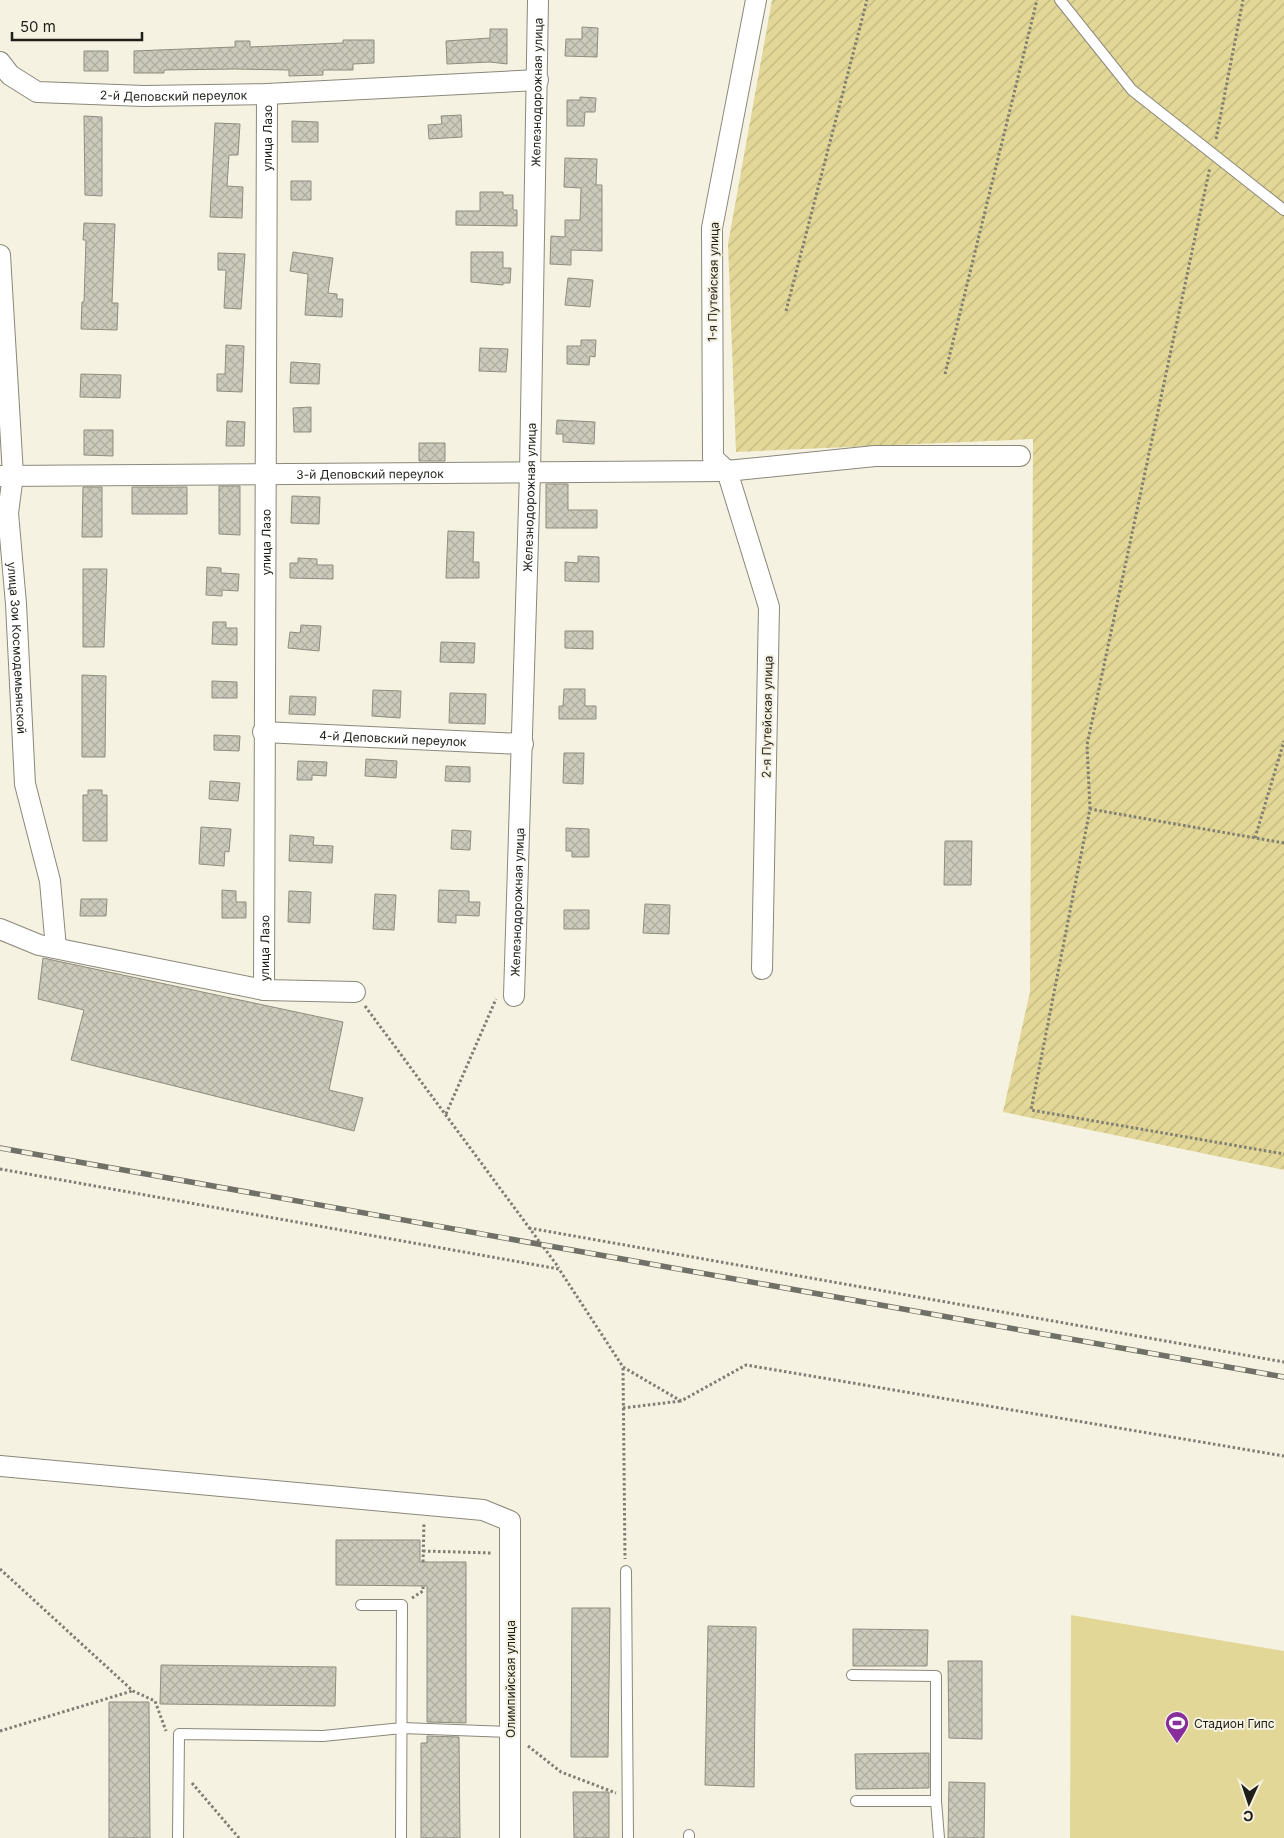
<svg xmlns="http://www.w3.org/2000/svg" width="1284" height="1838" font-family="Inter,sans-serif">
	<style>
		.park { fill: #e2d797 }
		.garden { fill: url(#garden-furrows) }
		.building { fill: url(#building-cross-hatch); stroke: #8f8d7e }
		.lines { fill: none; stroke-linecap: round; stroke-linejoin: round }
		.service-casing { stroke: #8b887a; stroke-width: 12 }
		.minor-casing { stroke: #8b887a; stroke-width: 22 }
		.path { stroke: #807e73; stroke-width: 3; stroke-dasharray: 2.5 2.5; stroke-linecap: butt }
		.service { stroke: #fff; stroke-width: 10 }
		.minor { stroke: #fff; stroke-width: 20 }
		.rail-casing { stroke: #717066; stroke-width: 5.5 }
		.rail { stroke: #f5f2e2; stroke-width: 4; stroke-dasharray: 11; stroke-linecap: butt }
		.labels { text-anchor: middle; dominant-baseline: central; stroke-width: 4; stroke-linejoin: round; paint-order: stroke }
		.street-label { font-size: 12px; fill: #1f1e18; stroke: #f5f2e2 }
		.poi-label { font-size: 12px; fill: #1f1e18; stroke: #f5f2e2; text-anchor: start }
	</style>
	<defs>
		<pattern id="garden-furrows" width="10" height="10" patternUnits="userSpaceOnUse" patternTransform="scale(1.25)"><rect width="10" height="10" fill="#e2d797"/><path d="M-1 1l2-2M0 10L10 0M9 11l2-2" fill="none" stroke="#c1b881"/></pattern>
		<pattern id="building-cross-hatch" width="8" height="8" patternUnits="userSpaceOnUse" patternTransform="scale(1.25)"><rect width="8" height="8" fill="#cccabb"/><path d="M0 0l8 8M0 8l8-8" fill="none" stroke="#afada0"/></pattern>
	</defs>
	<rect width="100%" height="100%" fill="#f5f2e2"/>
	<path class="park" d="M1071 1615 1284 1651V1838H1070Z"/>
	<path class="garden" d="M772 0H1284V1170L1003 1112 1030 992 1033 439 736 452 728 244Z"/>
	<path class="building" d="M582 27 598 28 597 57 565 56 566 39H582Z
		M490 29H507V64L490 62 447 64 446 41 490 38Z
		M343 40H374V63L353 64V70H323V75L289 76V70L235 69 164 70V73H134V51L235 47V41H250V47L343 43Z
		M84 51H108V71H84Z
		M580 97 596 98 595 112H585L584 126H567V100H580Z
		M461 115 462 137 429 139 428 125 442 124 441 116Z
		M84 116 102 117V196L85 195Z
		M292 121 318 122V142H292Z
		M215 123 240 124 238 155H229L227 186 243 187 242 218 210 217Z
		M565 158 597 159 596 185H602V251L571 250V265L550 264 551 236 565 237V220H580L581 188 564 187Z
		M291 181H311V200H291Z
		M480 192H503V195H513V210H517V226L456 225V211H480Z
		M84 223 115 224 112 303H118L117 330 81 329 82 302H84L86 240H83Z
		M293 252 333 258 328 293 337 294V299H343L342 317 305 315 308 274 290 271Z
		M471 252H503V268H511L510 283H503V285L471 282Z
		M218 253 245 254 241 309 224 308 226 270H218Z
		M568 278 593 280 590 307 565 305Z
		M581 340H596L595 357 590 356 589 365 567 364V346H581Z
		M226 345 244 346 242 392 217 391V374H225Z
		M480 348 508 349 506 372 479 371Z
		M291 362 320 364 319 384 290 383Z
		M81 374 121 375 120 398 80 397Z
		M311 407V432H294L293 408Z
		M557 420 595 422 594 444 563 442V434H556Z
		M227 421 245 422 244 446H226Z
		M84 430H113V456L84 455Z
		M419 443H445V461H419Z
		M546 484H568V510H597V528H546Z
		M219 486H240V535L219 534Z
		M83 487H102V537H82Z
		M132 487H187V514H132Z
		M292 496 320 497 319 524 291 523Z
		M448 531 474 532 473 562H479V578H446Z
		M578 556 599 557V582L565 581V562L578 563Z
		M298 558 317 559V565H333V579L290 578V563H298Z
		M207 567 221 568V573L239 574 238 591 222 590V596L206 595Z
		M83 569H107L104 647H83Z
		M213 622H226V628H237V645L212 644Z
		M301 625 321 626 319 651 288 648 290 632 300 633Z
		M565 631H593V649L565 648Z
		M441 642 475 643 474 663 440 662Z
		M82 675 106 676 105 757H82Z
		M212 681 237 682V698H212Z
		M564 689H585V706H596V719H559V706H563Z
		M373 690 401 691 400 718 372 716Z
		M450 693 486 694 485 724 449 723Z
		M290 696 316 697 315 715 289 714Z
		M214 735 240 736 239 751 214 750Z
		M564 753H584L583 784 563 783Z
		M366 759 397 761 396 778 365 776Z
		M298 761 327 762 326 776 312 775V780H297Z
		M446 766 470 767V782L445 781Z
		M210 781 240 783 238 801 209 799Z
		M88 790H102V795H107V841H83V795H88Z
		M201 827 231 829 229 852 225 851 224 866 199 864Z
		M566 828 589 829V857H572V851H566Z
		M452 830 471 831 470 850 451 849Z
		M290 835 314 837 313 845 333 846 332 863 289 861Z
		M945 841H972L971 885H944Z
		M222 890 236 891V902H246V918H222Z
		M439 890 469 891V902H480L479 916 456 915V923L438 922Z
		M289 891 311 892 310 923 288 922Z
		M375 894 396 895 394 930 373 929Z
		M81 899H107L106 916H80Z
		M645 904 670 905 669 934 643 933Z
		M564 910H589V929H564Z
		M43 958 343 1022 329 1090 363 1098 354 1131 71 1060 84 1010 38 999Z
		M336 1540H420V1562H466V1723L427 1722V1586L336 1585Z
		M572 1608H610L608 1757H571Z
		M708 1626 756 1627 754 1787 705 1785Z
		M853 1629 928 1630 927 1666H853Z
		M948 1661H982V1739L949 1738Z
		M161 1665 336 1667 335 1706 160 1704Z
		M109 1702H149L150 1838H109Z
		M427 1736 459 1737 460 1838H421V1743H427Z
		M929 1753V1788L856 1789 855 1754Z
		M949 1782 985 1783 984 1838H948Z
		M573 1792H609V1838H574Z"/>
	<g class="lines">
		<g class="service-casing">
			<path id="service" d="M1060 0 1132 90 1284 210
				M626 1571 628 1838
				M361 1605H402L401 1838
				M852 1675 936 1676V1801L939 1838
				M856 1801H936
				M689 1835V1838
				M178 1838 179 1734 323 1736 402 1728 509 1732"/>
		</g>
		<g class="minor-casing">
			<g id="minor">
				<path d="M756 0 712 228 713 458 727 471 769 607 762 969"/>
				<path id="s1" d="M0 62 10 75 37 92 144 96 267 94 538 80"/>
				<path id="s2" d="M0 255 13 475 8 513 16 604 25 784 50 881 56 948"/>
				<path id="s3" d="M0 476 727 471 875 456H1020"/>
				<path id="s4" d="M263 732 523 744"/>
				<path d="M0 929 39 945 264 990 355 992"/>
				<path id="s5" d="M264 990 267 94"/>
				<path id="s6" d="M514 996 530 473 538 0"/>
				<path d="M0 1466 483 1510 510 1521V1838"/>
			</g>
		</g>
		<path class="path" d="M1216 139 1243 0
			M786 311 867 0
			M945 374 1037 0
			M1090 809 1087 745 1210 167
			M1255 838 1284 741
			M1284 843 1090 809 1031 1110 1284 1154
			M365 1006 559 1268
			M446 1114 496 999
			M0 1169 559 1269 623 1367 681 1401 746 1365 1284 1456
			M529 1228 1284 1362
			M623 1368 625 1559
			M623 1408 681 1401
			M423 1551 492 1553
			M423 1562 424 1523
			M0 1569 133 1691 155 1701 166 1731
			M412 1598 423 1591V1586
			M0 1731 132 1691
			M528 1746 561 1772 616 1793
			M192 1783 239 1838"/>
		<use href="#service" class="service"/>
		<use href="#minor" class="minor"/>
		<g class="rail-casing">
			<path id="rail" d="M0 1148 1284 1377"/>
		</g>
		<use href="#rail" class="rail"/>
	</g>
	<defs>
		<g id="stadium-pin" transform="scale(1.25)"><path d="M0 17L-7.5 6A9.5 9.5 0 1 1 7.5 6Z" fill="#882e9a" stroke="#f5f2e2"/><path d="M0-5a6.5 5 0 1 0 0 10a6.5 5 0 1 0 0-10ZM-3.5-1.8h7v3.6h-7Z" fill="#fff"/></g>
	</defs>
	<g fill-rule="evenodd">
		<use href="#stadium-pin" x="1177" y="1723"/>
	</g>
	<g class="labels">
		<g class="street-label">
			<text stroke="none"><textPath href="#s6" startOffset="904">Железнодорожная улица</textPath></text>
			<text stroke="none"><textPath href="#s1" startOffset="185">2-й Деповский переулок</textPath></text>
			<text stroke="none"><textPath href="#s5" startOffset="852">улица Лазо</textPath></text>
			<text transform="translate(713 282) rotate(-89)">1-я Путейская улица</text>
			<text stroke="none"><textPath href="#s3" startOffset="370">3-й Деповский переулок</textPath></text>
			<text stroke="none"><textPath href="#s6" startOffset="499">Железнодорожная улица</textPath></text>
			<text stroke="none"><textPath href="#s5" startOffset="448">улица Лазо</textPath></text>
			<text stroke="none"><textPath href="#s2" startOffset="394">улица Зои Космодемьянской</textPath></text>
			<text transform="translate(767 717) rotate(-89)">2-я Путейская улица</text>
			<text stroke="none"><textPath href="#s4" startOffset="130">4-й Деповский переулок</textPath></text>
			<text stroke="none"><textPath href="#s6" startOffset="94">Железнодорожная улица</textPath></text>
			<text stroke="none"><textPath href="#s5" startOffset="42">улица Лазо</textPath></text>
			<text transform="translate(510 1679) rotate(-90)">Олимпийская улица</text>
		</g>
		<g class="poi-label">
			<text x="1194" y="1723">Стадион Гипс</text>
		</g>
	</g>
	<g transform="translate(1249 1803) rotate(183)" stroke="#f5f2e2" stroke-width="4" paint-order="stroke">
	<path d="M0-4L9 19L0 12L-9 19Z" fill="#1f1e18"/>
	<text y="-8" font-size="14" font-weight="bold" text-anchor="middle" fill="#1f1e18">С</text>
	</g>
	<path d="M12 32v8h130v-8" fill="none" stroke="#1f1e18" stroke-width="2.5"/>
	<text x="20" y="32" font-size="15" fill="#1f1e18" stroke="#f5f2e2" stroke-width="4" paint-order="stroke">50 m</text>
</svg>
